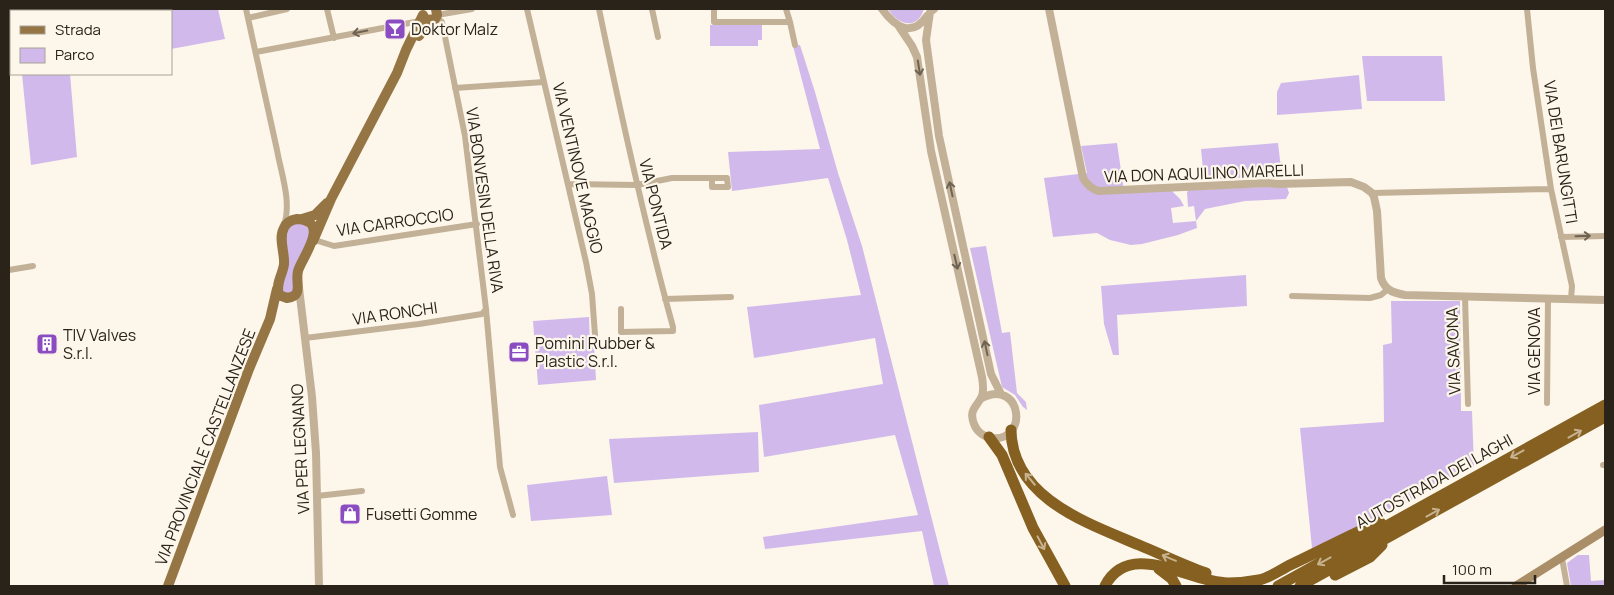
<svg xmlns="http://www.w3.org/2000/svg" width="1614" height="595" font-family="Manrope,sans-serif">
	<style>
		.green { fill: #d1baeb }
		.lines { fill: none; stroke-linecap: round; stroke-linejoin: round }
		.minor { stroke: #c3b197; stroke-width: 6 }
		.tertiary { stroke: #c3b197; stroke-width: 8 }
		.secondary { stroke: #a98e67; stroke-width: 9 }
		.primary { stroke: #957543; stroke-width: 10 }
		.motorway { stroke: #856020; stroke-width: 11 }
		.oneway { stroke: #6e6352 }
		.oneway2 { stroke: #c7b290 }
		.labels { text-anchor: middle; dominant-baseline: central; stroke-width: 4.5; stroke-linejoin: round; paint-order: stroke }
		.poi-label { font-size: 16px; fill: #292319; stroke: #fdf6eb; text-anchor: start }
		.street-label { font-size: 16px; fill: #292319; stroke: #fdf6eb }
	</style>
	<rect width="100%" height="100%" fill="#fdf6eb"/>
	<path class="green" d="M29 9H218L225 39 171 49V11H16Z
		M888 9H924C917 31 898 25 888 9Z
		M762 25V40H758V46H710V25Z
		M800 45 815 92 838 173 862 246 949 586H934L922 531 765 549 763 537 918 515 895 435 764 457 759 405 883 384 875 338 754 358 747 307 861 295 847 240 828 178 732 191 728 152 820 149 793 46Z
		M1362 56H1442L1445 101H1367Z
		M22 74H70L77 157 31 165Z
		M1359 75 1362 109 1277 115V92L1281 83Z
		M1117 143 1124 191H1172L1180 199 1184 206 1171 208 1173 223 1196 221 1194 206 1188 207 1187 192 1189 190 1263 187H1287L1289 193 1286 199 1245 201 1205 209 1196 221 1197 228 1178 235 1142 244 1131 245 1110 240 1097 233 1053 237 1044 178 1087 173 1081 146Z
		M1278 143 1282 177 1271 176 1204 180 1201 149Z
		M302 222 311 232 295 285 291 293H283L280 286 285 237 292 223Z
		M986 246 1002 333 1010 332 1017 393 1026 402 1027 410 1023 407 1015 395 1002 387 970 248Z
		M1246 275 1247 306 1117 315 1119 355H1113L1104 324 1101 286Z
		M1391 301H1460L1461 411H1472L1474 467 1461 472 1382 516 1312 548 1300 428 1384 422 1383 345 1392 343Z
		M589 317 590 343H594L596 380 538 385 533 321Z
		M758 432 759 472 614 483 609 439Z
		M607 476 612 515 531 521 527 485Z
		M1578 555H1589L1591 581 1605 580V586H1571L1567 563Z"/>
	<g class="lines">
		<path class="minor" d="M246 9C256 56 267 103 277 150 281 173 292 202 284 225
			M327 9 334 38
			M527 9 586 262 592 294 595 335
			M599 9C621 115 644 222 673 327V331L621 332V309
			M652 9 658 37
			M714 9V22H790L786 9
			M1527 9 1533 68 1551 189 1572 286 1571 299
			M437 15 472 9
			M436 17 442 22 465 136 486 309 500 467 513 515
			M248 18 287 9
			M790 22 795 45
			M256 52 420 21
			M455 88 544 82
			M568 184 637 185 672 178H727L728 187H712V178
			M1372 193 1551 189
			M1561 237 1605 236
			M318 241 334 246 477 224
			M9 270 33 266
			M1292 296 1370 298 1381 295 1388 289
			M1465 297 1468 404
			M665 299 731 297
			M305 338 419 324 482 314 486 309
			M1547 403 1548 299
			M1603 465H1605
			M317 496 362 491
			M1562 558 1567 586"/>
		<path class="tertiary" d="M882 9C895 27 912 38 927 16
			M934 9 930 12 926 40 939 136 991 374 1001 394
			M1049 9 1083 178C1087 185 1091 189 1099 191L1268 183 1278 184 1351 182 1364 187 1372 193 1374 197 1377 211 1381 278C1385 290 1393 293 1405 295L1605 300
			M898 25 912 46 917 57 931 151 982 377C983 383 984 390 982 396 978 406 968 409 974 424 977 432 984 437 992 438 1029 442 1022 378 982 398
			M299 288 312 397 316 453 319 586"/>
		<path class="secondary" d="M1516 586 1605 530"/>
		<path class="primary" d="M425 19 430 20 435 19 437 15 436 9
			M419 36 430 20
			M297 219C332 221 302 257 298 271 295 283 304 296 287 298L279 295C275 284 283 274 284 264 285 253 278 238 284 228 286 223 291 220 297 219Z
			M302 219 315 215 327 203
			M313 241 331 199 397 73 406 50 423 15
			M168 586 249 369 270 319 277 289"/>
		<path class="motorway" d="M1011 430C1012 498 1087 523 1139 545 1161 554 1183 565 1206 573
			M989 437 1002 455 1033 528 1065 586
			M1159 569 1172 579 1176 586
			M1335 575 1370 557 1382 545
			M1105 586C1130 538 1190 583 1228 583 1238 583 1249 582 1259 580 1269 578 1280 570 1290 565 1320 551 1349 535 1380 522
			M1278 586 1605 405
			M1300 586 1605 417"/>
	</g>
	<defs><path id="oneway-shaft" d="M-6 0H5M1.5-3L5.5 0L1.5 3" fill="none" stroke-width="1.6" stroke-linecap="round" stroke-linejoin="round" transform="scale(1.25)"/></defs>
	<g class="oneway">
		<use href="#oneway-shaft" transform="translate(360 32) rotate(169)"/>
		<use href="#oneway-shaft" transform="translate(919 68) rotate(81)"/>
		<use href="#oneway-shaft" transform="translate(951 189) rotate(-102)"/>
		<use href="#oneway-shaft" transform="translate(1583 236) rotate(-2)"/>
		<use href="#oneway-shaft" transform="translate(956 262) rotate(77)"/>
		<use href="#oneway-shaft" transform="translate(986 348) rotate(-102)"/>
	</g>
	<g class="oneway2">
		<use href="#oneway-shaft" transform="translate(1575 434) rotate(-29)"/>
		<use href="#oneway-shaft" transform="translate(1517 454) rotate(151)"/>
		<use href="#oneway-shaft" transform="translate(1030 479) rotate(-130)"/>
		<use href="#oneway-shaft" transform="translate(1433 513) rotate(-29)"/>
		<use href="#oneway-shaft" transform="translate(1041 543) rotate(62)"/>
		<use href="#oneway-shaft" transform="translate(1169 558) rotate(-157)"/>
		<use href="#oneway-shaft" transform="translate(1324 561) rotate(151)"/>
	</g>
	<defs>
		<g id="bar-square" transform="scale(1.125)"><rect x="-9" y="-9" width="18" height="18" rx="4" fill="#8b4cc1" stroke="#fdf6eb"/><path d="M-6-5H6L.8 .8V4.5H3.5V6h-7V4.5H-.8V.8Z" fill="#fff"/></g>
		<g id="building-square" transform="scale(1.125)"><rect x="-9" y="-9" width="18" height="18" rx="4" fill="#8b4cc1" stroke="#fdf6eb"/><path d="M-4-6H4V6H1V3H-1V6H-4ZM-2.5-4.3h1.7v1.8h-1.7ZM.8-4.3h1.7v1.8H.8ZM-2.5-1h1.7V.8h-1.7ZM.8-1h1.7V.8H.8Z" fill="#fff"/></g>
		<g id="office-square" transform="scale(1.125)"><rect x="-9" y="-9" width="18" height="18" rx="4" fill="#8b4cc1" stroke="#fdf6eb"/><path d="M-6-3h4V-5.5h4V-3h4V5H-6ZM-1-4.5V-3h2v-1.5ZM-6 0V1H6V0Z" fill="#fff"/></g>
		<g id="shop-square" transform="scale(1.125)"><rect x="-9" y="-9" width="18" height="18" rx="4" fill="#8b4cc1" stroke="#fdf6eb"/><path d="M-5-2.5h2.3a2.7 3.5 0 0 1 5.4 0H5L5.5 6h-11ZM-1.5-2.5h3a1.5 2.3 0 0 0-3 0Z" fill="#fff"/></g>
	</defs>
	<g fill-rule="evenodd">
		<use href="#bar-square" x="395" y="29"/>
		<use href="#building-square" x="47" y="344"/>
		<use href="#office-square" x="519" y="352"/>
		<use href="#shop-square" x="350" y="514"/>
	</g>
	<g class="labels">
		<g class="poi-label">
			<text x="411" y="29">Doktor Malz</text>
			<text x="63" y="335">TIV Valves<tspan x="63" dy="18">S.r.l.</tspan></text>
			<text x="535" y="343">Pomini Rubber &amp;<tspan x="535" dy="18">Plastic S.r.l.</tspan></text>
			<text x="366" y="514">Fusetti Gomme</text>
		</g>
		<g class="street-label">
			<text transform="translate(1561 152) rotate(81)">VIA DEI BARUNGITTI</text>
			<text transform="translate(578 168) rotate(77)">VIA VENTINOVE MAGGIO</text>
			<text transform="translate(1204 173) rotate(-2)">VIA DON AQUILINO MARELLI</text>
			<text transform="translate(485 200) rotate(82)">VIA BONVESIN DELLA RIVA</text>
			<text transform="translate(656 204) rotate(76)">VIA PONTIDA</text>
			<text transform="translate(395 222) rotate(-8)">VIA CARROCCIO</text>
			<text transform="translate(395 313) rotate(-8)">VIA RONCHI</text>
			<text transform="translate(1453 351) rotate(-92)">VIA SAVONA</text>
			<text transform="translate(1534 351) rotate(-90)">VIA GENOVA</text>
			<text transform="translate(205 447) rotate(-69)">VIA PROVINCIALE CASTELLANZESE</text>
			<text transform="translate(300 449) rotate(-93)">VIA PER LEGNANO</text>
			<text transform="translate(1434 481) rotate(-29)">AUTOSTRADA DEI LAGHI</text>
		</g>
	</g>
	<rect width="1614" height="595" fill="none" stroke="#292319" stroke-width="20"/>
	<rect x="10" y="10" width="162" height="65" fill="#fdf6eb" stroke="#a8a297"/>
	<rect x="20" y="26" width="25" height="8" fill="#957543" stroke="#a8a297"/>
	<text x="55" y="35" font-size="15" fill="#292319">Strada</text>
	<rect x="20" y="48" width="25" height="15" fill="#d1baeb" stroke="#a8a297"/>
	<text x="55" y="60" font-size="15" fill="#292319">Parco</text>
	<path d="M1444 575v8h91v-8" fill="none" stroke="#292319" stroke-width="2.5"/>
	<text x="1452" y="575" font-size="15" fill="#292319" stroke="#fdf6eb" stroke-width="4" paint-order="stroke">100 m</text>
</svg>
